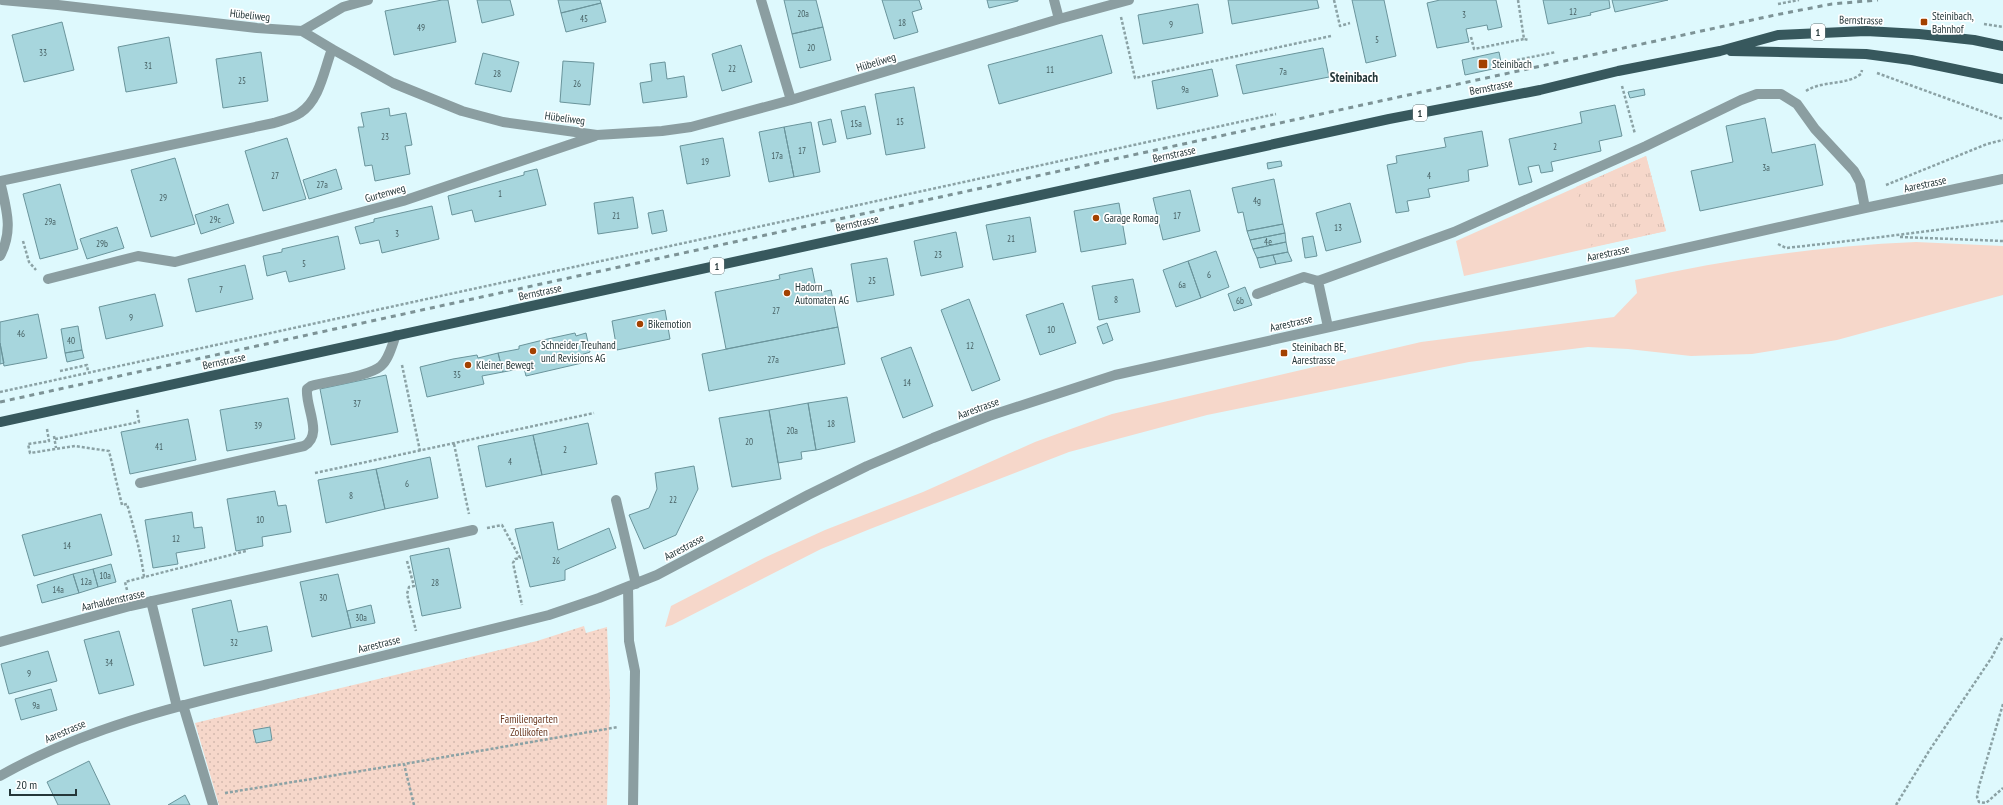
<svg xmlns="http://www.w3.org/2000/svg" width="2003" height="805" font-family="'PT Sans Narrow',sans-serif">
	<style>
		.grass { fill: #f6d7ca }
		.park { fill: url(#park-tufts) }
		.garden { fill: url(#garden-dots) }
		.building { fill: #a7d6dd; stroke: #6a949b }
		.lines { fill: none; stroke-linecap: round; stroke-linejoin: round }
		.path { stroke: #8ba2a5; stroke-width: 2.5; stroke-dasharray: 3 2; stroke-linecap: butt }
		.minor { stroke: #8b9ea1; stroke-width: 10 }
		.major { stroke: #37585d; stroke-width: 10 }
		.rail { stroke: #7d9396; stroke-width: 3; stroke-dasharray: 5 5; stroke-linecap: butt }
		.poi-dot { fill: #a34100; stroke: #fff; stroke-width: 1.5 }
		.labels { text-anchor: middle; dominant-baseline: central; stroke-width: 3.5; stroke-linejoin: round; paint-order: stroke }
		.number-label { font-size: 9px; fill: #465f62 }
		.shield { fill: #fff; stroke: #667374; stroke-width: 1 }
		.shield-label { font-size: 10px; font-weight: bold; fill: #253739 }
		.street-label { font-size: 11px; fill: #253739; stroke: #fff }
		.poi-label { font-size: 11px; fill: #253739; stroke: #fff; text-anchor: start }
		.park-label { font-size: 11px; fill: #6a3820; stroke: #fff }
		.quarter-label { font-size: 13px; font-weight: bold; fill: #253739; stroke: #fff }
	</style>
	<defs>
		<pattern id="park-tufts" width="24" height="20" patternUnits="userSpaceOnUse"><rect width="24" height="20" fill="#f6d7ca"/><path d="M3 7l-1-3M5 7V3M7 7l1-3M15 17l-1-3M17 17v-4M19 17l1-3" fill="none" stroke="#d3b9ae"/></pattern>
		<pattern id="garden-dots" width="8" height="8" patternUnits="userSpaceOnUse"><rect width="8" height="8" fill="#f6d7ca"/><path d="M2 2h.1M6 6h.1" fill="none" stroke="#d3b9ae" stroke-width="1.8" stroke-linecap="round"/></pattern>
	</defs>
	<rect width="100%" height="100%" fill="#def9fd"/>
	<path class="grass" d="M1646 156 1666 231 1464 276 1456 241Z
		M1916 242 2003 246V295L1837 340 1752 354 1691 356 1628 349 1588 347 1469 362 1207 415 1069 452 870 529 821 549 672 625 665 627 671 606 766 557 825 530 923 492 1035 442 1112 414 1421 342 1614 317 1637 293 1635 280C1727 259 1822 246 1916 242Z"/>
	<path class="park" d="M1646 156 1666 231 1592 247 1576 187Z"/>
	<path class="garden" d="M584 626 586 633 607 627 610 696 607 805H219L195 723 537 641Z"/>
	<path class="building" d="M442 0H448L456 42 394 55 385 11Z
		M477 0H510L514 15 482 23Z
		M558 0H600L601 3 561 13Z
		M784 0H816L823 27 792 34Z
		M882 0H919L922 9 912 12 918 32 894 39Z
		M987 0H1018V1L989 8Z
		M1228 0H1317L1319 8 1232 24Z
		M1352 0H1384L1396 56 1366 63Z
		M1440 0H1496L1502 27 1488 30 1487 25 1466 29 1469 42 1437 48 1427 3Z
		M1543 0H1609L1610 8 1590 13 1591 15 1548 24Z
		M1612 0H1668L1615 12Z
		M601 3 606 22 566 32 561 13Z
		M1198 4 1203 33 1143 44 1138 15Z
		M62 22 74 70 24 82 12 35Z
		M823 27 831 60 800 68 792 34Z
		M1102 35 1112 73 999 104 988 65Z
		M169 37 177 83 126 92 118 47Z
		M741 45 752 82 722 91 712 54Z
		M1323 48 1329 77 1243 94 1236 65Z
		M261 52 268 101 223 108 216 59Z
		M1499 52 1502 67 1465 75 1462 60Z
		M483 53 519 62 511 92 475 84Z
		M563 61 594 63 590 105 560 102Z
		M665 62 667 79 684 76 687 97 643 103 640 83 652 81 650 64Z
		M1212 69 1218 96 1157 109 1152 81Z
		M914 87 925 148 886 155 875 94Z
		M1644 89 1645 95 1630 98 1628 92Z
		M1615 105 1622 136 1599 141 1601 151 1551 162 1553 171 1541 173 1539 165 1528 167 1532 182 1519 185 1509 139 1582 123 1580 112Z
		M865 106 871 134 847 139 841 111Z
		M389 108 390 116 406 113 412 145 405 146 410 174 375 181 372 165 365 166 358 127H364L361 113Z
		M1765 118 1772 153 1815 144 1823 185 1700 211 1691 171 1733 162 1726 126Z
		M831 119 836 142 823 145 818 122Z
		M811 122 820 172 794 177 784 127Z
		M784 127 794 177 769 182 759 132Z
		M1482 131 1488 166 1468 170 1469 181 1428 189 1430 197 1407 201 1409 211 1396 213 1387 165 1397 163 1396 156 1446 147 1444 138Z
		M287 138 306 199 263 211 245 151Z
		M723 138 730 176 687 184 680 146Z
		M175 158 195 224 151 237 131 170Z
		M1281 161 1282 166 1268 169 1267 163Z
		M336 169 342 189 309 199 303 180Z
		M537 169 546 205 475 222 472 210 452 215 448 196 524 175V172Z
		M1274 179 1283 224 1247 231 1243 212 1238 213 1232 188Z
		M60 184 78 249 40 259 23 194Z
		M1190 190 1200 231 1163 240 1153 198Z
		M633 197 638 228 598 234 594 203Z
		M1119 203 1126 244 1081 252 1074 211Z
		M1350 203 1361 242 1326 251 1316 213Z
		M228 204 234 223 201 234 195 215Z
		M432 206 439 239 382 253 379 240 360 244 355 227 374 222V219Z
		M663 210 667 231 652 234 648 213Z
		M1030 217 1036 252 993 260 986 225Z
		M1283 224 1285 233 1250 240 1247 231Z
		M117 227 124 248 87 259 80 239Z
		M956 232 963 267 921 276 914 241Z
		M1285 233 1286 242 1253 249 1250 240Z
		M338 236 345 269 289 282 286 271 267 276 263 256 282 252V249Z
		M1313 236 1317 256 1305 258 1302 238Z
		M1286 242 1288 252 1257 258 1253 249Z
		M1216 251 1229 287 1201 298 1188 261Z
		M1288 252 1292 261 1276 264 1273 255Z
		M1273 255 1276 264 1260 268 1257 258Z
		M887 258 894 295 857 302 851 264Z
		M1188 261 1201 298 1176 307 1163 270Z
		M245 265 253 299 196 312 188 279Z
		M812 268 817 293 831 290 838 327 726 349 715 292 780 279 779 275Z
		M1133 279 1140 312 1099 320 1092 286Z
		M1245 287 1252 305 1234 311 1228 294Z
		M155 294 163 326 106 339 99 307Z
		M969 299 1000 380 972 391 941 310Z
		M1063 303 1076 343 1040 355 1026 315Z
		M665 310 670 339 617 350 612 321Z
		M38 314 47 358 4 366 0 343V322Z
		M1107 323 1113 340 1103 344 1097 327Z
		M78 326 82 350 65 353 61 329Z
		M838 327 845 364 709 391 702 354Z
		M575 333 576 336 586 333 590 352 581 355 582 363 526 376 524 368 503 372 498 353 519 349V346L543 340Z
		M0 343 4 363 0 364Z
		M911 347 933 406 903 418 881 358Z
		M82 350 84 358 67 362 65 353Z
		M498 353 503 372 482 376 484 384 427 397 420 367 453 359 477 355 478 358Z
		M386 375 398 432 331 445 320 389Z
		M847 397 855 442 816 450 808 403Z
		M288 398 295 439 227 451 220 410Z
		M808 403 816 450 801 452 802 459 778 463 769 410Z
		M769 410 781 479 732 487 719 418Z
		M188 419 196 460 130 474 121 432Z
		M588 423 597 464 542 475 533 435Z
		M533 435 542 475 486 487 478 446Z
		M430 457 438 498 385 509 376 469Z
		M694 466 698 489 676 535 644 549 629 515 649 508 657 489 655 473Z
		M376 469 385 509 326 523 318 480Z
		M275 491 278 506 286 505 291 532 262 537 263 546 236 551 227 499Z
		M192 512 194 528 202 527 205 548 176 553 178 564 153 568 145 520Z
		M101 514 112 555 34 576 22 535Z
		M553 522 558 550 609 528 616 548 565 570V580L530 587 515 529Z
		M449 548 461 608 422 616 410 556Z
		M111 564 116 582 98 587 93 569Z
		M93 569 98 587 79 593 73 574Z
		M73 574 79 593 42 603 37 585Z
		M338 574 351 628 312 637 300 582Z
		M231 600 238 632 267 626 272 651 204 666 192 609Z
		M371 605 375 623 351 628 347 611Z
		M119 631 134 685 99 694 84 640Z
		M48 651 57 681 9 694 1 664Z
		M51 689 57 710 21 720 15 699Z
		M270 727 272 740 256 743 253 730Z
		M89 761 110 805H58L47 782Z
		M185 795 190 805H168Z"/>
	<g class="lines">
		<path class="path" d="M1334 0 1340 26 1350 23
			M1518 0 1524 39 1529 40
			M1778 4 1799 0
			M1121 17 1135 78 1331 36
			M1984 24 2003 27
			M1471 37 1474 49 1524 39
			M1517 60 1556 52
			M1877 73 2003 119
			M1622 86 1635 134
			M1806 91C1823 80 1845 86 1861 74L1862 70
			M1886 185 1987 144 2003 140
			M1900 237 2003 241
			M23 241 29 262 36 270
			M1778 244 1786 248C1859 240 1931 231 2003 221
			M402 365 420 451
			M60 371 87 365 88 372
			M0 392 1276 114
			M47 429 49 441 28 444 30 453 75 446 109 451 122 505 127 504C134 528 141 553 144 577
			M54 436 56 448
			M55 439 139 422 137 409
			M454 444 469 514
			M315 473 594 413
			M487 528 502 525 520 558 515 559 513 563 522 605
			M407 561 414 586 409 587 407 594 416 631
			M127 590 125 582 246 551 247 549
			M2003 704 1979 786 1977 797 1979 802 1986 803 2003 788
			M225 793 404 764
			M414 805 404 764 618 727
			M1896 805 1929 751 1992 657 2003 636"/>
		<path class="minor" d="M2 0 58 5 257 28 302 31 332 49 393 83 462 111 503 122 597 135 662 131 691 127 791 100 1059 19 1129 0
			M761 0 791 100
			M1054 0 1059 19
			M302 31 343 7 368 0
			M0 181 274 123C283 120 293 118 300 113 320 100 324 70 332 49
			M0 181C6 208 14 230 0 256
			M48 279 138 256 175 262 403 201 595 136
			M1257 294 1304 277 1318 281
			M1328 327 1318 281 1454 232 1646 146 1741 100 1757 94H1781L1797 104 1815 129 1854 171 1860 182 1865 208
			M140 483 304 446C324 435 305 407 307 389L311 386C328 381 368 377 381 366 389 359 392 345 396 335
			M616 500 636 584
			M628 587 629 641 635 671 633 805
			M151 601 177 707
			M0 642 130 606 473 530
			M183 705 213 805
			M0 776C86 727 181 705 276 682 367 659 458 637 549 615L599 598 657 575 808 495 867 466 933 438 989 416 1115 375 1865 208 2003 179"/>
		<path class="major" d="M1731 51 1866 54 1911 60 2003 79
			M0 422 1389 119 1540 90 1618 71 1720 51 1778 35 1866 31 1919 34 1974 40 2003 46"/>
		<path class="rail" d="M0 402 1775 15 1832 4 1878 0"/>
	</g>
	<g class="poi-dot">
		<rect x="1920" y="18" width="8" height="8" rx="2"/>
		<rect x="1478" y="59" width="10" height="10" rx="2"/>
		<circle cx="1096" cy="218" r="4"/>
		<circle cx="787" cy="293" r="4"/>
		<circle cx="640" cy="324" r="4"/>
		<circle cx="533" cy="351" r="4"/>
		<rect x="1280" y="349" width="8" height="8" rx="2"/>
		<circle cx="468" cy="365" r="4"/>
	</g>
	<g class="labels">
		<g class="number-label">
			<text x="1573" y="11">12</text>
			<text x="803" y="13">20a</text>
			<text x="1464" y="14">3</text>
			<text x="584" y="18">45</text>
			<text x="902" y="22">18</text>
			<text x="1171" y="24">9</text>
			<text x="421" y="27">49</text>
			<text x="1377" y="39">5</text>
			<text x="811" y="47">20</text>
			<text x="43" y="52">33</text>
			<text x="148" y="65">31</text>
			<text x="732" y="68">22</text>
			<text x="1050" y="69">11</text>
			<text x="1283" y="71">7a</text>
			<text x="497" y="73">28</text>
			<text x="242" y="80">25</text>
			<text x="577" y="83">26</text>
			<text x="1185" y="89">9a</text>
			<text x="900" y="121">15</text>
			<text x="856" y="123">15a</text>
			<text x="385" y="136">23</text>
			<text x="1555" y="146">2</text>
			<text x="802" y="150">17</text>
			<text x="777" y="155">17a</text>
			<text x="705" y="161">19</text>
			<text x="1766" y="167">3a</text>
			<text x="275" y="175">27</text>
			<text x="1429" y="175">4</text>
			<text x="322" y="184">27a</text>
			<text x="500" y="193">1</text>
			<text x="163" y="197">29</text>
			<text x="1257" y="200">4g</text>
			<text x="616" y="215">21</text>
			<text x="1177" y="215">17</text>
			<text x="215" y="219">29c</text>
			<text x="50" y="221">29a</text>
			<text x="1338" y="227">13</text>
			<text x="397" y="233">3</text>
			<text x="1011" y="238">21</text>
			<text x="1268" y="241">4e</text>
			<text x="102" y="243">29b</text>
			<text x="938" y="254">23</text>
			<text x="304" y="263">5</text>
			<text x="1209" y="274">6</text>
			<text x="872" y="280">25</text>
			<text x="1182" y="284">6a</text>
			<text x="221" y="289">7</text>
			<text x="1116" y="299">8</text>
			<text x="1240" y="300">6b</text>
			<text x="776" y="310">27</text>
			<text x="131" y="317">9</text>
			<text x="1051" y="329">10</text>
			<text x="21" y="333">46</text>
			<text x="71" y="340">40</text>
			<text x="970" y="345">12</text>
			<text x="773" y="359">27a</text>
			<text x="457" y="374">35</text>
			<text x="907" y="382">14</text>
			<text x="357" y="403">37</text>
			<text x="831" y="423">18</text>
			<text x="258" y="425">39</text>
			<text x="792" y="430">20a</text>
			<text x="749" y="441">20</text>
			<text x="159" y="446">41</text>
			<text x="565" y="449">2</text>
			<text x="510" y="461">4</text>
			<text x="407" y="483">6</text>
			<text x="351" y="495">8</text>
			<text x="673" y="499">22</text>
			<text x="260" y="519">10</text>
			<text x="176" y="538">12</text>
			<text x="67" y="545">14</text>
			<text x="556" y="560">26</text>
			<text x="105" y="575">10a</text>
			<text x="86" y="581">12a</text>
			<text x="435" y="582">28</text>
			<text x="58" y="589">14a</text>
			<text x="323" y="597">30</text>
			<text x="361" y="617">30a</text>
			<text x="234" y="642">32</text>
			<text x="109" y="662">34</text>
			<text x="29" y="673">9</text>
			<text x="36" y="705">9a</text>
		</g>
		<g class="shield">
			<rect x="1811" y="24" width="14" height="16" rx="3"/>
			<rect x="1413" y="105" width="14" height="16" rx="3"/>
			<rect x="710" y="258" width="14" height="16" rx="3"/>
		</g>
		<g class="shield-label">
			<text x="1818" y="32">1</text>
			<text x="1420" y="113">1</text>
			<text x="717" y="266">1</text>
		</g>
		<g class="street-label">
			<text transform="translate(250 15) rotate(6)">Hübeliweg</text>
			<text transform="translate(1861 20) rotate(1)">Bernstrasse</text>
			<text transform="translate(876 62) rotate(-17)">Hübeliweg</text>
			<text transform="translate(1491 87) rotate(-11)">Bernstrasse</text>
			<text transform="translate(565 118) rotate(8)">Hübeliweg</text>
			<text transform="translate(1174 154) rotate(-12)">Bernstrasse</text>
			<text transform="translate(1925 184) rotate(-12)">Aarestrasse</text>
			<text transform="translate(385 193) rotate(-16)">Gurtenweg</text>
			<text transform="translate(857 223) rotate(-12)">Bernstrasse</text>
			<text transform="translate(1608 253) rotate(-12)">Aarestrasse</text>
			<text transform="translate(540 292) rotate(-12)">Bernstrasse</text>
			<text transform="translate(1291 323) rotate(-13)">Aarestrasse</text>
			<text transform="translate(224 361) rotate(-12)">Bernstrasse</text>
			<text transform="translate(978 408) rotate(-20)">Aarestrasse</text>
			<text transform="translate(684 547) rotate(-28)">Aarestrasse</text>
			<text transform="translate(113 600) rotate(-13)">Aarhaldenstrasse</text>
			<text transform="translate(379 644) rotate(-14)">Aarestrasse</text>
			<text transform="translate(65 731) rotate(-23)">Aarestrasse</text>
		</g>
		<g class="poi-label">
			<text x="1932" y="16">Steinibach,<tspan x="1932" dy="13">Bahnhof</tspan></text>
			<text x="1492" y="64">Steinibach</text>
			<text x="1104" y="218">Garage Romag</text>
			<text x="795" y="287">Hadorn<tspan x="795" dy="13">Automaten AG</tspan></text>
			<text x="648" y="324">Bikemotion</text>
			<text x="541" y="345">Schneider Treuhand<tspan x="541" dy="13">und Revisions AG</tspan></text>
			<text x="1292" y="347">Steinibach BE,<tspan x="1292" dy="13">Aarestrasse</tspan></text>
			<text x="476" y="365">Kleiner Bewegt</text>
		</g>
		<g class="park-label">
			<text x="529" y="719">Familiengarten<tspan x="529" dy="13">Zollikofen</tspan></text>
		</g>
		<g class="quarter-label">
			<text x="1354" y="77">Steinibach</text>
		</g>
	</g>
	<path d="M10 789v6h66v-6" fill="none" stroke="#253739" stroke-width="2"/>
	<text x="16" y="789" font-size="12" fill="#253739" stroke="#ffffff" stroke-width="3" paint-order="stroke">20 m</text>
</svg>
